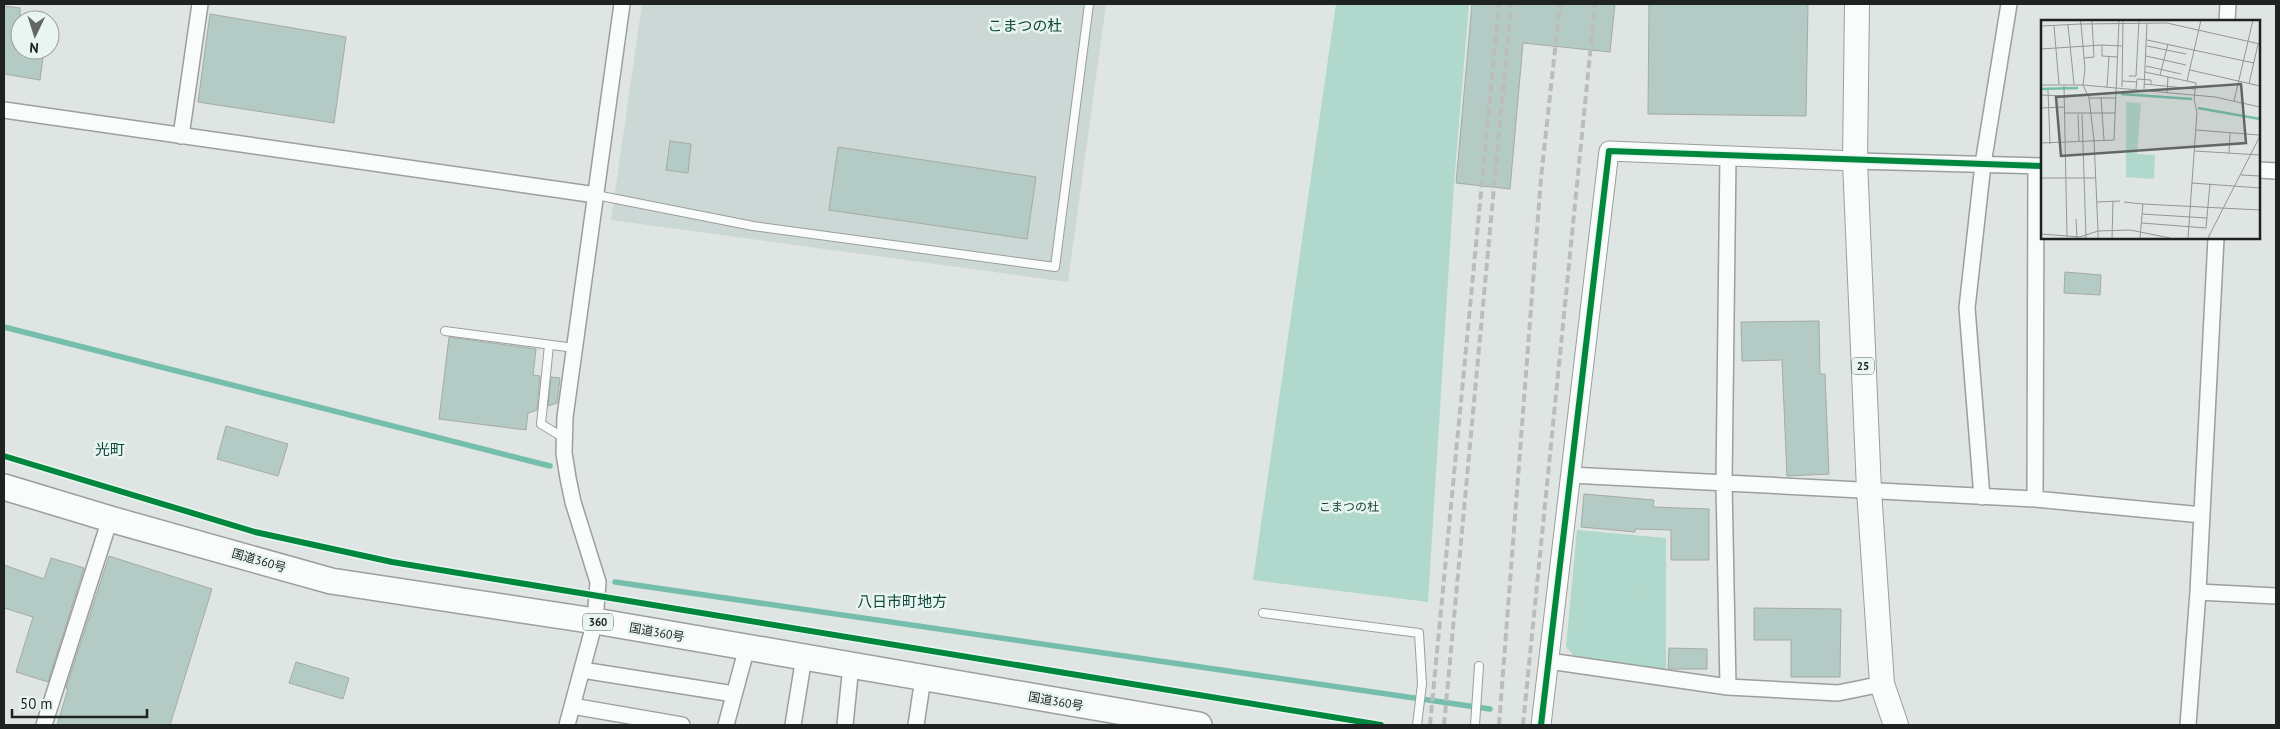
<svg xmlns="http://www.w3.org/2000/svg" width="2280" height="729" font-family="'PT Sans','Noto Sans JP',sans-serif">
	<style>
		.built { fill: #cbd8d5 }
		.green { fill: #b0d8cc }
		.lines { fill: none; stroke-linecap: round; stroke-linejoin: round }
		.stream { stroke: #75beac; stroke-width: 5.5 }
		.building { fill: #b4cac4; stroke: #a5aaa8 }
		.service-casing { stroke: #9b9f9e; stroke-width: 10 }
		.minor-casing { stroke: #9b9f9e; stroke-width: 18 }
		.tertiary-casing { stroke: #9b9f9e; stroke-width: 21 }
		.primary-casing { stroke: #9b9f9e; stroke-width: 26 }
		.trunk-casing { stroke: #9b9f9e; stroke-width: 28 }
		.path { stroke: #bfc2c0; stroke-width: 3; stroke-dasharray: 2.5 4; stroke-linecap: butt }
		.service { stroke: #fafbfb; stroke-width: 8 }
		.minor { stroke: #fafbfb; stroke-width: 15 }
		.tertiary { stroke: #fafbfb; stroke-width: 19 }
		.primary { stroke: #fafbfb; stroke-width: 24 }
		.trunk { stroke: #fafbfb; stroke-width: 25 }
		.rail { stroke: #bbbdbd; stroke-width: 4; stroke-dasharray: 8 4; stroke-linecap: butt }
		.cycleway-casing { stroke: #e9f5f1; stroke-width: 9 }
		.cycleway { stroke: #00873e; stroke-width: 6 }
		.labels { text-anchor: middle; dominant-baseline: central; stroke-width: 5; stroke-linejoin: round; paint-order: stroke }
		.shield { fill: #e9f5f1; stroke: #5b625f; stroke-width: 1 }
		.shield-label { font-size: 11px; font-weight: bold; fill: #1e2321 }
		.park-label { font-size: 12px; fill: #103e33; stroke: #e9f5f1 }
		.street-label { font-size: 12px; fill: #1e2321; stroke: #e9f5f1 }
		.quarter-label { font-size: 15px; fill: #10473b; stroke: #e9f5f1 }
		.inset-river { fill: none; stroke: #75beac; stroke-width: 2.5 }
		.inset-road { fill: none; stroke: #929795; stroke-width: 1 }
		.view { fill: #626765; fill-opacity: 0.15; stroke: #626765; stroke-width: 2.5 }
		.inset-edge { fill: none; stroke: #1e2321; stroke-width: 2.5 }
	</style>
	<rect width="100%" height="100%" fill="#dfe5e3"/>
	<path class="built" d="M642 4H1106L1068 282 611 220Z"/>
	<path class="green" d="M1336 4H1469L1454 183 1428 602 1253 580Z
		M1577 530 1666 538V673L1574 656 1566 647Z"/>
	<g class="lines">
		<path class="stream" d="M4 327 550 466
			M615 582 1490 709"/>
	</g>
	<path class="building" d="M1472 4H1615L1610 52 1523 43 1510 189 1456 183Z
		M1649 4H1808L1806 116 1648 114Z
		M4 6 20 8V50H44L40 80 4 74Z
		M210 14 346 37 334 123 198 102Z
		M670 141 691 144 688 173 666 170Z
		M838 147 1036 177 1027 239 829 210Z
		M2065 272 2101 275 2100 295 2064 293Z
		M1819 321 1820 374H1825L1829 474 1787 476 1782 360 1742 361 1741 322Z
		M449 337 536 349 533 375 540 376 537 410 528 413 526 430 439 419Z
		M551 377 560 378 557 403 548 406Z
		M226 426 288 444 278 476 217 459Z
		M1584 494 1654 500 1653 507 1709 509V560H1671V530L1635 529V532L1581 527Z
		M109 556 212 589 170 725H57L68 689 66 688Z
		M51 558 84 568 48 682 16 672 33 617 4 608V565L44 579Z
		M1754 608 1841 609 1840 677H1791V640H1754Z
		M1669 648 1707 649V669H1668Z
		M296 662 349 678 343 699 289 683Z"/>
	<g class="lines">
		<g class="service-casing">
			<path id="service" d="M596 195 753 226 1055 267 1089 4
				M445 331 575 348
				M549 345 541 424 564 438
				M1263 613 1419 633 1422 684 1417 725
				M1475 725 1479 666"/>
		</g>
		<g class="minor-casing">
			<path id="minor" d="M2227 21 2228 4
				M4 110 596 195
				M181 136 200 4
				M1728 155 1724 484 1728 687
				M1855 161 2042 166
				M2259 170 2276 171
				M1570 475 2035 499 2202 515
				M1982 497 1967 308 1983 164 2009 4
				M2035 499 2036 166
				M2198 592 2276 596
				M1549 661 1728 687 1838 693 1882 684
				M582 670 734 694
				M572 706 682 725
				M44 725 110 519
				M567 725 595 621 598 582 573 502 568 478 564 453 565 417 622 4
				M726 725 747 647
				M793 725 804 657
				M845 725 851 665
				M916 725 923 678
				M2188 725 2198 592 2216 238"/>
		</g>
		<g class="tertiary-casing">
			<path id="tertiary" d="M1541 725 1609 151 1855 161"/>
		</g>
		<g class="primary-casing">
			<path id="primary" d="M1857 4 1855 161 1869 490 1882 684 1896 725"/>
		</g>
		<g class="trunk-casing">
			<path id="trunk" d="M4 487 110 519 331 581 595 621 1199 725"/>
		</g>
		<path class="path" d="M1634 593 1635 592"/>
		<use href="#service" class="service"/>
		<use href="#minor" class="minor"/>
		<use href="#tertiary" class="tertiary"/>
		<use href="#primary" class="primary"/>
		<use href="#trunk" class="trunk"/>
		<path class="rail" d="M1430 725 1499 4
			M1444 725 1511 4
			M1499 725 1541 178 1560 4
			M1523 725 1595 4"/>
		<g class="cycleway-casing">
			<path id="cycleway" d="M4 456 255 532 392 562 1381 725
				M1541 725 1609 151 2042 166"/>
		</g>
		<use href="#cycleway" class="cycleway"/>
	</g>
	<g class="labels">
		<g class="shield">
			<rect x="1852" y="357.5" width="22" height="17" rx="4"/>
			<rect x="583" y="613.5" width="30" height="17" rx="4"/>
		</g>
		<g class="shield-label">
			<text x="1863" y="366">25</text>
			<text x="598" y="622">360</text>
		</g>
		<g class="park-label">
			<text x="1349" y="506">こまつの杜</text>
		</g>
		<g class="street-label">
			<text transform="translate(259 560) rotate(16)">国道360号</text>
			<text transform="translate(657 632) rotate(10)">国道360号</text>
			<text transform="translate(1056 701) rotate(10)">国道360号</text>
		</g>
		<g class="quarter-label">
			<text x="1025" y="25">こまつの杜</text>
			<text x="110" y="449">光町</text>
			<text x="902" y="601">八日市町地方</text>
		</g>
	</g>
	<g transform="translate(2041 20)">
		<rect width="219" height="219" fill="#dfe5e3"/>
		<path d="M85 82 100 83 96 134 114 135 113 159 85 157Z" fill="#b0d8cc"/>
		<path class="inset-river" d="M0 69 37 68M80 74 151 79M157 88 219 99"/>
		<path class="inset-road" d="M27 5 33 64M0 6 40 4 39 0M13 6 18 64M106 20 213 43M61 25 81 26M106 26 145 34M0 29 61 25V36L76 37M105 36 145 45M43 38 53 37 51 0M105 46 140 54M149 50 219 66M104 52 155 63 153 79 156 92 147 218M119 55 127 24M88 56H95L98 0M81 61 96 62M146 61 160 0M103 64 154 69M208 64 217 24M0 65H42L174 77 219 87M42 65 44 49 40 4 126 3 219 24M42 65 48 78 53 120 57 211 89 210 129 218M23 66 26 217M66 67 68 36M81 67 82 0M95 69 96 59 110 60V64M103 69 106 3M7 70 9 124M126 73 127 57M0 75 23 76M60 77 63 120M48 78H75M193 81 212 0M0 88 23 87M23 93H74M37 94 38 121M41 94 45 218M155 110 218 115M0 123 73 120 78 0M154 131 219 135M188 133 189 113M200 155 219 156M0 158H54M151 163 219 168M56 182 79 181M83 182 102 184 99 218M102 184 219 190M101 194 166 198M35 199 36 218M101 203 165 208 169 164M0 214 39 217 57 211V218M71 218 72 181M167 218 219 116"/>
		<path class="view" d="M200 64 205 123 20 136 15 77Z"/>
		<rect width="219" height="219" class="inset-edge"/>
	</g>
	<rect width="2280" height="729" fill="none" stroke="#1e2321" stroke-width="10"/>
	<g transform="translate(35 35) rotate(184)"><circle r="24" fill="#e9f5f1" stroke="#98a19e"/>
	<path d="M0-4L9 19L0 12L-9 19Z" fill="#626765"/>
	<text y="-8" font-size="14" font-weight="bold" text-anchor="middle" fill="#1e2321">N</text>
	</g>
	<path d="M12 709v8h135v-8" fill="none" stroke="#1e2321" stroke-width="2.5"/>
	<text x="20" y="709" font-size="15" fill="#1e2321" stroke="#e9f5f1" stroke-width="4" paint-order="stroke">50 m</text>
</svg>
